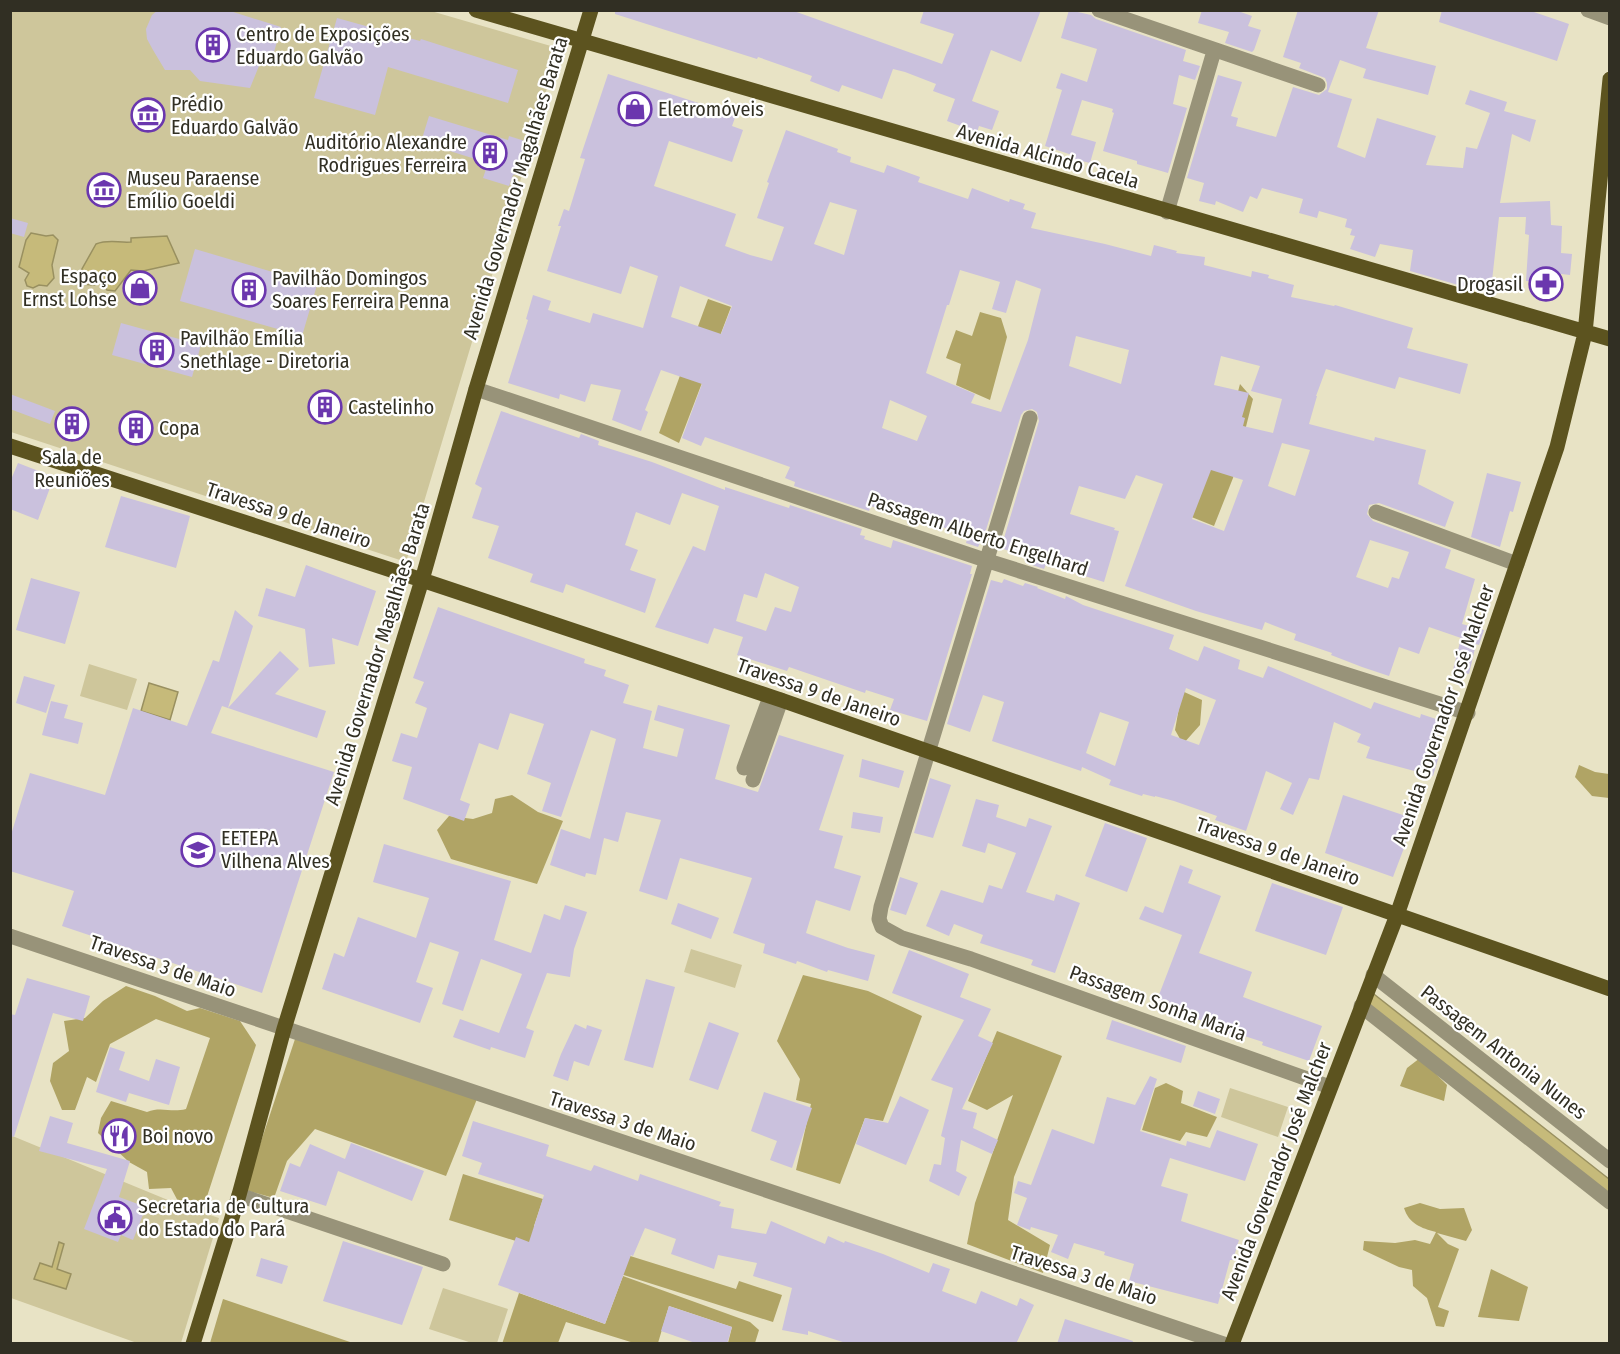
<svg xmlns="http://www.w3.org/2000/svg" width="1620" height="1354" font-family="'Fira Sans Condensed',sans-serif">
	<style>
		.green { fill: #cec69b }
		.forest { fill: #b0a465 }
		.water { fill: #c6ba7a; stroke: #999060; stroke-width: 1.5 }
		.building { fill: #cac1dd; fill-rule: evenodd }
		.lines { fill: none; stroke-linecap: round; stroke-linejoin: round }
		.minor { stroke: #989379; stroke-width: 15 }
		.major { stroke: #5c531f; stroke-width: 15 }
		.labels { text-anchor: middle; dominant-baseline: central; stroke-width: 4.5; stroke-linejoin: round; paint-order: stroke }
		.poi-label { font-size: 20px; fill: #312f23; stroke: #fff; text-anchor: start }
		.street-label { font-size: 20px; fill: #312f23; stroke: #fff }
	</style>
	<rect width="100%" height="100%" fill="#e8e3c5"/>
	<path class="green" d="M11 11H431L561 49 528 142 523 172 406 562 11 432Z
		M89 664 137 679 127 710 80 696Z
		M691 949 742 965 735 988 684 972Z
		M1230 1088 1288 1107 1278 1137 1221 1117Z
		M10 1135 180 1205 219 1218 181 1343H137L11 1298Z
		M443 1288 508 1309 497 1343H472L429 1329Z"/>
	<path class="forest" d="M708 299 731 307 679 443 659 433Z
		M980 312 1001 318 1007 337 990 400 956 385 961 364 946 358 956 330 972 336Z
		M1240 384 1253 399 1233 478 1214 526 1184 514 1201 465 1219 464Z
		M1182 691 1202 700 1200 725 1183 744 1175 730Z
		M1579 765 1595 772 1609 774V798L1592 796 1575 777Z
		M512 795 538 812 563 821 537 884 451 859 437 830 449 816 473 819 492 813 495 799Z
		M803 975 868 991 922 1016 883 1121 865 1118 840 1184 796 1170 811 1104 796 1100 800 1079 777 1041Z
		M126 986 155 996 187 1011 200 1008 240 1021 256 1045 202 1212 180 1205 171 1188 149 1189 147 1172 129 1162 98 1133 101 1118 111 1101 147 1112C162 1106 170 1113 186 1109L210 1038 156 1019 110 1044 96 1082 87 1077 75 1110H62L50 1081 53 1063 69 1051 64 1021 85 1018 103 1001Z
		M997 1031 1062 1056 1014 1177 1008 1220 1050 1245 1043 1273 967 1244 975 1203 1013 1095 987 1110 968 1101Z
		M297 1033 479 1094 446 1176 315 1129 287 1161 274 1198 245 1190Z
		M1420 1058 1447 1085 1444 1101 1400 1086 1407 1068Z
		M1166 1083 1183 1091 1181 1103 1217 1117 1207 1137 1186 1132 1180 1141 1142 1130 1155 1088Z
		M463 1174 543 1199 534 1226 736 1289 739 1281 782 1295 773 1322 449 1220Z
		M1420 1203 1440 1209 1464 1208 1472 1230 1466 1241 1437 1233 1448 1244 1459 1249 1438 1307 1449 1311 1444 1327 1436 1326 1427 1298 1413 1286 1412 1270 1399 1267 1363 1250 1364 1241 1395 1243 1415 1240 1430 1244 1436 1232C1421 1228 1409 1224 1404 1208Z
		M1491 1269 1528 1287 1519 1321 1478 1317Z
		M623 1276 750 1322 759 1330 755 1343H728L732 1327 669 1306 658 1343H634L566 1322 558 1343 502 1344 519 1293 605 1324Z
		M223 1299 353 1343H210Z"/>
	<path class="water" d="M31 233 46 236 53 235 58 240 52 265 54 278 47 286 39 285 33 288 27 286 25 280 29 273 19 267 26 240Z
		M167 236 179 263 143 271 131 270 115 291 107 290 102 281 94 285 81 284 78 276 96 244C109 239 118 243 131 242V238Z
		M149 683 178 692 170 720 141 711Z
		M1370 991 1609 1179V1195L1364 1007Z
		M59 1242 64 1244 57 1269 71 1274 66 1289 34 1279 40 1263 52 1267Z"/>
	<path class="building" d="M158 10H227L281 27 271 63 261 61 250 88 200 81 190 70H165L153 50 147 39 146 29 152 15Z
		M615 10H791L942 64 954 34 920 23 924 10H1041L1021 62 991 50 972 101 999 111 992 130 979 126 977 132 947 121 955 99 933 91 936 84 905 72 893 69 882 99 842 85 839 92 810 81 812 76 758 57 757 59 615 14Z
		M1069 10 1091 15 1096 19 1186 50 1183 61 1200 66 1195 80 1179 75 1173 104 1187 108 1168 173 1137 164V161L1103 151 1114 113 1112 112 1113 109 1082 100 1071 135 1096 142 1090 163 1074 159 1075 156 1045 146 1062 90 1056 88 1061 73 1087 82 1097 49 1061 38Z
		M1202 10H1235L1252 16 1248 26 1261 30 1254 50 1252 52 1225 43 1229 32 1198 23Z
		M1298 10H1379L1366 48 1436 66 1428 95 1363 78 1366 69 1340 60 1328 92 1352 99 1337 147 1365 158 1377 118 1436 136 1426 165 1463 168 1466 147 1477 149 1490 113 1465 104 1470 90 1507 102 1504 111 1536 120 1530 142 1512 134 1500 203 1550 201 1551 225 1562 226 1561 253 1572 254 1570 275 1553 273 1552 283 1526 281 1529 235 1525 234 1526 217H1499L1491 290 1465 283V287L1410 271 1413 250 1380 244 1375 257 1350 249 1355 236 1350 235 1352 229 1345 227 1347 219 1319 211 1317 218 1299 213 1303 199 1262 188 1257 199 1250 196 1243 212 1216 201 1215 205 1199 201 1204 183 1187 178 1218 75 1242 82 1231 116 1238 118 1236 126 1276 137 1293 87 1319 95 1327 89V83L1325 78 1299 68 1301 63 1283 57Z
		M1442 10H1528L1569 24 1557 61 1439 22Z
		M337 18 420 41 421 39 518 70 508 103 388 67 375 115 314 98Z
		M608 74 736 115 732 126 743 130 732 162 669 141 654 186 736 214 725 246 750 255 772 261 784 227 757 218 769 183 767 182 786 130 838 149 837 152 851 157 850 162 884 173 887 165 920 177 918 182 968 199 972 188 1009 202 1010 199 1025 204 1023 209 1036 213 1031 228 1105 244 1151 256 1154 245 1177 251 1176 253 1205 257 1204 265 1251 277 1252 271 1269 275 1268 278 1294 285 1291 297 1334 306 1335 305 1413 328 1407 348 1468 364 1460 394 1399 377 1395 389 1326 369 1316 396H1317L1309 424 1374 441 1375 437 1426 450 1418 484 1454 502 1445 527 1379 503 1369 505 1367 514 1373 521 1451 550 1445 568 1475 579 1462 624 1484 630 1479 645 1476 644 1469 674 1453 670 1461 638 1429 627 1419 654 1399 647 1389 676 1362 667 1331 655 1332 653 1294 640 1296 634 1265 622 1262 630 1196 611 1125 586 1163 484 1136 475 1125 499 1079 486 1070 514 1115 528 1114 530 1119 531 1104 582 1046 564 1044 569 1032 565 1033 560 1001 548 1039 421 1037 412 1032 409 1024 411 1021 415 982 543H980L978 547 966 543 968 535 913 518 912 521 871 506 869 511 794 486 795 482 785 478 790 467 705 437 701 446 682 438 702 384 661 370 645 410 648 412 641 431 612 420 621 390 591 384 585 402 560 394 559 399 508 383 528 320 526 319 533 295 551 301 548 310 590 323 593 313 643 328 658 276 630 266 621 294 547 271 561 226H558L564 209 569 211 585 159 580 158ZM830 202 857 210 844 255 814 244ZM960 270 1000 282 992 309 1006 313 1016 280 1041 289 1028 340 1001 412 971 403 975 394 926 373 947 305H949ZM680 286 732 306 721 334 671 317ZM1076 336 1129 350 1121 384 1069 366ZM1221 356 1260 366 1251 391 1282 399 1273 433 1243 426 1245 418 1242 417 1249 393 1214 385ZM890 400 927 416 917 441 882 428ZM1282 443 1310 450 1295 496 1268 486ZM1211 470 1243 480 1224 531 1192 519ZM1370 540 1409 552 1399 579 1392 577 1388 588 1356 577Z
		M429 116 508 140 509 136 528 142 523 172 513 175 509 186 483 178 488 163 421 142Z
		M10 218 28 223 24 237 10 233Z
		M195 249 317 285 302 336 180 301Z
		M134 277 152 282 147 300 129 295Z
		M121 323 201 345 192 377 112 355Z
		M10 394 55 411 50 424 10 409Z
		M319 395 338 402 332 418 313 412Z
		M501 411 579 438 581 434 599 441 598 445 652 462 725 490V487L789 508 790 505 862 529 860 535 865 536 864 539 891 548 893 540 972 566 970 574H972L927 721 890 710 894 699 866 690 865 693 789 667 787 671 737 655 743 637 714 628 708 644 655 627 693 546 705 551 719 506 682 493 670 525 636 512 625 545 638 550 630 570 656 579 645 613 566 584 563 593 530 582 533 574 488 558 499 526 472 518 482 488 475 484ZM765 573 799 587 791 612 775 607 766 631 736 621 744 594 757 598Z
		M64 412 85 421 80 435 59 427Z
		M129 413 152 422 144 442 121 434Z
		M18 463 54 477 38 520 10 509V482Z
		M1487 473 1521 482 1513 512 1510 511 1500 547 1471 537Z
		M121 496 190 516 176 568 105 547Z
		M306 565 376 591 358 646 332 638 335 664 309 667 305 629 258 616 266 588 295 597Z
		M31 578 80 592 65 644 16 630Z
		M1004 579 1023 586 1025 583 1038 587 1037 588 1065 599 1066 596 1083 605 1174 635 1169 649 1198 661 1204 646 1240 660 1238 669 1263 678 1268 666 1371 709 1374 702 1420 718 1421 714 1439 720 1428 753 1439 756 1433 776 1366 758 1370 747 1357 742 1361 734 1334 722 1319 780 1309 778 1293 815 1280 809 1292 783 1266 771 1246 831 1215 820 1217 816 1174 801 1155 796V797L1143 794 1142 796 1109 785 1111 780 1082 767 1081 771 992 741 1004 702 983 695 970 732 947 724 991 580 1002 583ZM1186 688 1216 700 1199 745 1171 735ZM1100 712 1129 722 1115 766 1086 753Z
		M438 607 585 659 584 663 606 670 604 676 629 685 623 703 652 711 643 748 677 757 684 729 654 720 658 705 730 725 715 779 758 792 779 735 844 755 819 830 843 836 834 868 861 876 850 911 816 900 806 933 848 948 875 955 868 981 828 970 827 972 797 961 796 964 763 953 765 944 733 933 752 878 680 858 667 900 639 891 661 820 626 812 618 842 604 838 596 875 586 873 585 877 550 865 561 829 590 839 616 739 591 730 561 817 542 811 551 783 527 774 544 724 510 713 498 750 479 743 460 800 470 804 464 821 403 799 412 767 392 761 401 733 417 738 427 708 415 703 424 682 413 678Z
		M235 610 253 626 228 708 280 651 299 669 275 694 326 711 317 738 222 706 211 733 334 772 262 993 62 926 74 891 10 871V838L30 773 105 795 133 708 187 726 213 660 219 662Z
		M24 676 55 685 46 713 16 703Z
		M51 701 68 705 64 718 83 723 78 744 42 735Z
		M862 759 904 771 899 788 859 777Z
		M930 778 951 785 933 838 914 833Z
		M1343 795 1415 819 1393 877 1325 853Z
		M976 799 999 805 996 817 1026 827 1029 818 1052 826 1026 892 1054 901 1056 894 1080 903 1055 973 1031 965 1033 960 980 943 983 935 954 924 949 936 926 926 941 890 983 903 989 885 1002 889 1016 853 988 843 985 853 962 846Z
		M853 812 883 817 880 833 851 828Z
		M1105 823 1147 838 1127 892 1085 876Z
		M384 844 511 881 494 940 531 953 544 914 560 920 565 905 587 912 574 949 570 977 547 973 526 1028 534 1031 525 1058 491 1047 490 1050 453 1037 460 1019 499 1033 522 974 481 959 463 1011 442 1004 459 952 430 942 416 982 433 988 420 1023 322 989 334 953 344 957 358 917 416 938 429 898 373 882Z
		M1180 865 1193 870 1188 883 1221 896 1199 953 1252 972 1243 997 1322 1026 1309 1061 1262 1045 1263 1042 1232 1032 1231 1034 1210 1027 1211 1024 1183 1014 1184 1010 1157 1000 1182 935 1139 919 1145 906 1163 913Z
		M900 877 918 883 906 915 890 910Z
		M1272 883 1343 907 1326 955 1255 931Z
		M678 903 719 918 711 939 671 924Z
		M909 950 969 974 960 997 991 1009 978 1036 993 1043 962 1109 977 1113 973 1128 998 1140 992 1154 961 1140 956 1171 967 1177 959 1196 929 1181 934 1164 941 1165 945 1138 941 1136 953 1088 931 1080 964 1020 892 993Z
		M27 978 90 996 83 1021 53 1013 14 1137 10 1136V1014L15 1015Z
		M646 979 675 987 653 1068 624 1060Z
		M1112 1020 1186 1046 1181 1063 1106 1039Z
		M709 1022 739 1033 718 1090 689 1080Z
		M575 1024 586 1029 587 1025 602 1030 589 1066 574 1061 568 1081 553 1076 561 1054Z
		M110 1047 125 1052 119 1070 149 1081 156 1059 180 1067 169 1105 129 1093 126 1102 96 1092Z
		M1150 1076 1157 1079 1140 1131 1186 1146 1187 1141 1210 1148 1217 1130 1258 1144 1245 1181 1170 1158 1161 1186 1188 1194 1181 1221 1239 1240 1233 1260H1230L1218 1304 1129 1281 1134 1264 1104 1255 1105 1252 1074 1243 1068 1259 1051 1252 1058 1235 1031 1227 1030 1230 1017 1225 1027 1198 1014 1193 1018 1181 1031 1185 1052 1129 1094 1144 1107 1097 1135 1105Z
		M1198 1091 1220 1099 1215 1114 1193 1106Z
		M764 1092 812 1108 792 1168 770 1160 777 1141 751 1131Z
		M900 1096 929 1110 906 1165 856 1144 865 1118 888 1123Z
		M50 1116 73 1123 67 1143 130 1161 119 1197 146 1207 133 1240 121 1235 118 1242 84 1229 107 1169 39 1151Z
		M473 1121 549 1145 546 1156 591 1171 594 1165 638 1181 640 1174 721 1202 719 1206 734 1209 731 1228 766 1234 771 1221 825 1244 828 1236 844 1243 845 1241 883 1254 929 1273 933 1263 950 1269 942 1291 976 1304 981 1291 1017 1306 1020 1298 1034 1305 1016 1344H849L808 1331V1335L782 1330 792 1288 753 1276 757 1263 718 1255 714 1269 671 1254 676 1239 645 1228 633 1256 631 1255 605 1324 498 1285 516 1237 529 1242 544 1195 478 1174 482 1163 462 1156Z
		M351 1143 424 1171 412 1201 338 1171 326 1206 280 1191 290 1163 300 1167 310 1144 345 1159Z
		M343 1241 423 1267 402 1325 323 1301Z
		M261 1258 288 1266 282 1284 256 1276Z
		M669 1306 732 1327 727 1344H698L661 1331Z
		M1065 1319 1133 1341 1132 1344H1057Z"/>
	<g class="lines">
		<path class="minor" d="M1099 10 1318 85
			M1588 10 1610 18
			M1167 212 1214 51
			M476 389 985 560 1468 713
			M1030 418 881 907 879 919 882 927 902 938 971 959 1330 1087
			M1376 512 1517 564
			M744 768 770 697
			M753 780 781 700
			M10 936 1224 1344
			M1373 975 1610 1161
			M1361 1006 1610 1202
			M239 1195 443 1264"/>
		<path class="major" d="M476 10 1610 339
			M10 446 422 580 781 700 1610 989
			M193 1344 239 1195 284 1029 422 580 476 389 591 10
			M1232 1344 1397 915 1557 447 1585 333 1610 79"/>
	</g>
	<defs>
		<g id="building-ring" transform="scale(1.725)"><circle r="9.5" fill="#fff" stroke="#6b37ae" stroke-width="1.5"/><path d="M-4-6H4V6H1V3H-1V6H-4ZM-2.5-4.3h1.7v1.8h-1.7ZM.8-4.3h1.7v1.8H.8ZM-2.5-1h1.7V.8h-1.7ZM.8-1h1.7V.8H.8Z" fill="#6b37ae"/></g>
		<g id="shop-ring" transform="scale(1.725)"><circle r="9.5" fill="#fff" stroke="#6b37ae" stroke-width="1.5"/><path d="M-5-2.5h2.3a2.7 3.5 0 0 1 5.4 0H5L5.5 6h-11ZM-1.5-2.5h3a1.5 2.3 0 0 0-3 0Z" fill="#6b37ae"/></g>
		<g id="museum-ring" transform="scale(1.725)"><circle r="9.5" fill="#fff" stroke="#6b37ae" stroke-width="1.5"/><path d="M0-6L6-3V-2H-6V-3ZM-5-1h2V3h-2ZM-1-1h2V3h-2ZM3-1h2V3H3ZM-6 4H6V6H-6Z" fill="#6b37ae"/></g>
		<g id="pharmacy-ring" transform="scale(1.725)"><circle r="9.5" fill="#fff" stroke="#6b37ae" stroke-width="1.5"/><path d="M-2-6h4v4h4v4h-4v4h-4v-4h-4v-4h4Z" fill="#6b37ae"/></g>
		<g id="university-ring" transform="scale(1.725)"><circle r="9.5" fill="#fff" stroke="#6b37ae" stroke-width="1.5"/><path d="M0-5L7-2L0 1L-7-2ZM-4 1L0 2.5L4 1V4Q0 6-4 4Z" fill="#6b37ae"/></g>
		<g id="restaurant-ring" transform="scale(1.725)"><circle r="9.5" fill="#fff" stroke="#6b37ae" stroke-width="1.5"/><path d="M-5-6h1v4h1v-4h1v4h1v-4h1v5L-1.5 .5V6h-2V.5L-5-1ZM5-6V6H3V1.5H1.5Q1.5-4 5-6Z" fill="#6b37ae"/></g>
		<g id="civic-ring" transform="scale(1.725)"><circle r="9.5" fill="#fff" stroke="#6b37ae" stroke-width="1.5"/><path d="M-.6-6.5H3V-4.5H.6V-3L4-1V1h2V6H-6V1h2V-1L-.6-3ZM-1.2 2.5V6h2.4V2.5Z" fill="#6b37ae"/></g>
	</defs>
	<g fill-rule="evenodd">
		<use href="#building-ring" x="213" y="45"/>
		<use href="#shop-ring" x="635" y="109"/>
		<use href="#museum-ring" x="148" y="115"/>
		<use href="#building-ring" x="490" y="153"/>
		<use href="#museum-ring" x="104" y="190"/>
		<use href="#pharmacy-ring" x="1546" y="284"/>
		<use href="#shop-ring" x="140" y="288"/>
		<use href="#building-ring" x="249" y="290"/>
		<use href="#building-ring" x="157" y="350"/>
		<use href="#building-ring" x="325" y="407"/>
		<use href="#building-ring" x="72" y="424"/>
		<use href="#building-ring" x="136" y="428"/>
		<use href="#university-ring" x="198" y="850"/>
		<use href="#restaurant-ring" x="119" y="1136"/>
		<use href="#civic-ring" x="115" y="1218"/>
	</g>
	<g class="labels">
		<g class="poi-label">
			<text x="236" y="34">Centro de Exposições<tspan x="236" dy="23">Eduardo Galvão</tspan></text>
			<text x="171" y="104">Prédio<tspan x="171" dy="23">Eduardo Galvão</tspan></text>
			<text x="658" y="109">Eletromóveis</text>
			<text x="467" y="142" text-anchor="end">Auditório Alexandre<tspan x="467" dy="23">Rodrigues Ferreira</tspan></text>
			<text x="127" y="178">Museu Paraense<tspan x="127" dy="23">Emílio Goeldi</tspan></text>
			<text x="117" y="276" text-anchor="end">Espaço<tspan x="117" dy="23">Ernst Lohse</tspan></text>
			<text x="272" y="278">Pavilhão Domingos<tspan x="272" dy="23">Soares Ferreira Penna</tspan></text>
			<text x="1523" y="284" text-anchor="end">Drogasil</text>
			<text x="180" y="338">Pavilhão Emília<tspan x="180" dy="23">Snethlage - Diretoria</tspan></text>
			<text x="348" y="407">Castelinho</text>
			<text x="159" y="428">Copa</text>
			<text x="72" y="457" text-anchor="middle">Sala de<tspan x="72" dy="23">Reuniões</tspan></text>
			<text x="221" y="838">EETEPA<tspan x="221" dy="23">Vilhena Alves</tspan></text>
			<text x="142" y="1136">Boi novo</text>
			<text x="138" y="1206">Secretaria de Cultura<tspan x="138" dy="23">do Estado do Pará</tspan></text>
		</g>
		<g class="street-label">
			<text transform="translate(1048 156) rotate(16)">Avenida Alcindo Cacela</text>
			<text transform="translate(515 188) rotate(-73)">Avenida Governador Magalhães Barata</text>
			<text transform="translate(289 515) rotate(18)">Travessa 9 de Janeiro</text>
			<text transform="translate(978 534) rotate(18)">Passagem Alberto Engelhard</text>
			<text transform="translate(377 654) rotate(-73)">Avenida Governador Magalhães Barata</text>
			<text transform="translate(819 692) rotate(19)">Travessa 9 de Janeiro</text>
			<text transform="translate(1443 715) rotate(-71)">Avenida Governador José Malcher</text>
			<text transform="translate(1278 851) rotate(19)">Travessa 9 de Janeiro</text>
			<text transform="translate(163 966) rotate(19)">Travessa 3 de Maio</text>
			<text transform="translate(1158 1003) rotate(20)">Passagem Sonha Maria</text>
			<text transform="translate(1504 1052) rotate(38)">Passagem Antonia Nunes</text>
			<text transform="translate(623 1121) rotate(18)">Travessa 3 de Maio</text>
			<text transform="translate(1276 1171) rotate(-69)">Avenida Governador José Malcher</text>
			<text transform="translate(1084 1275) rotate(18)">Travessa 3 de Maio</text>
		</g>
	</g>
	<rect width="1620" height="1354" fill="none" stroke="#312f23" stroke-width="24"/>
</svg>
